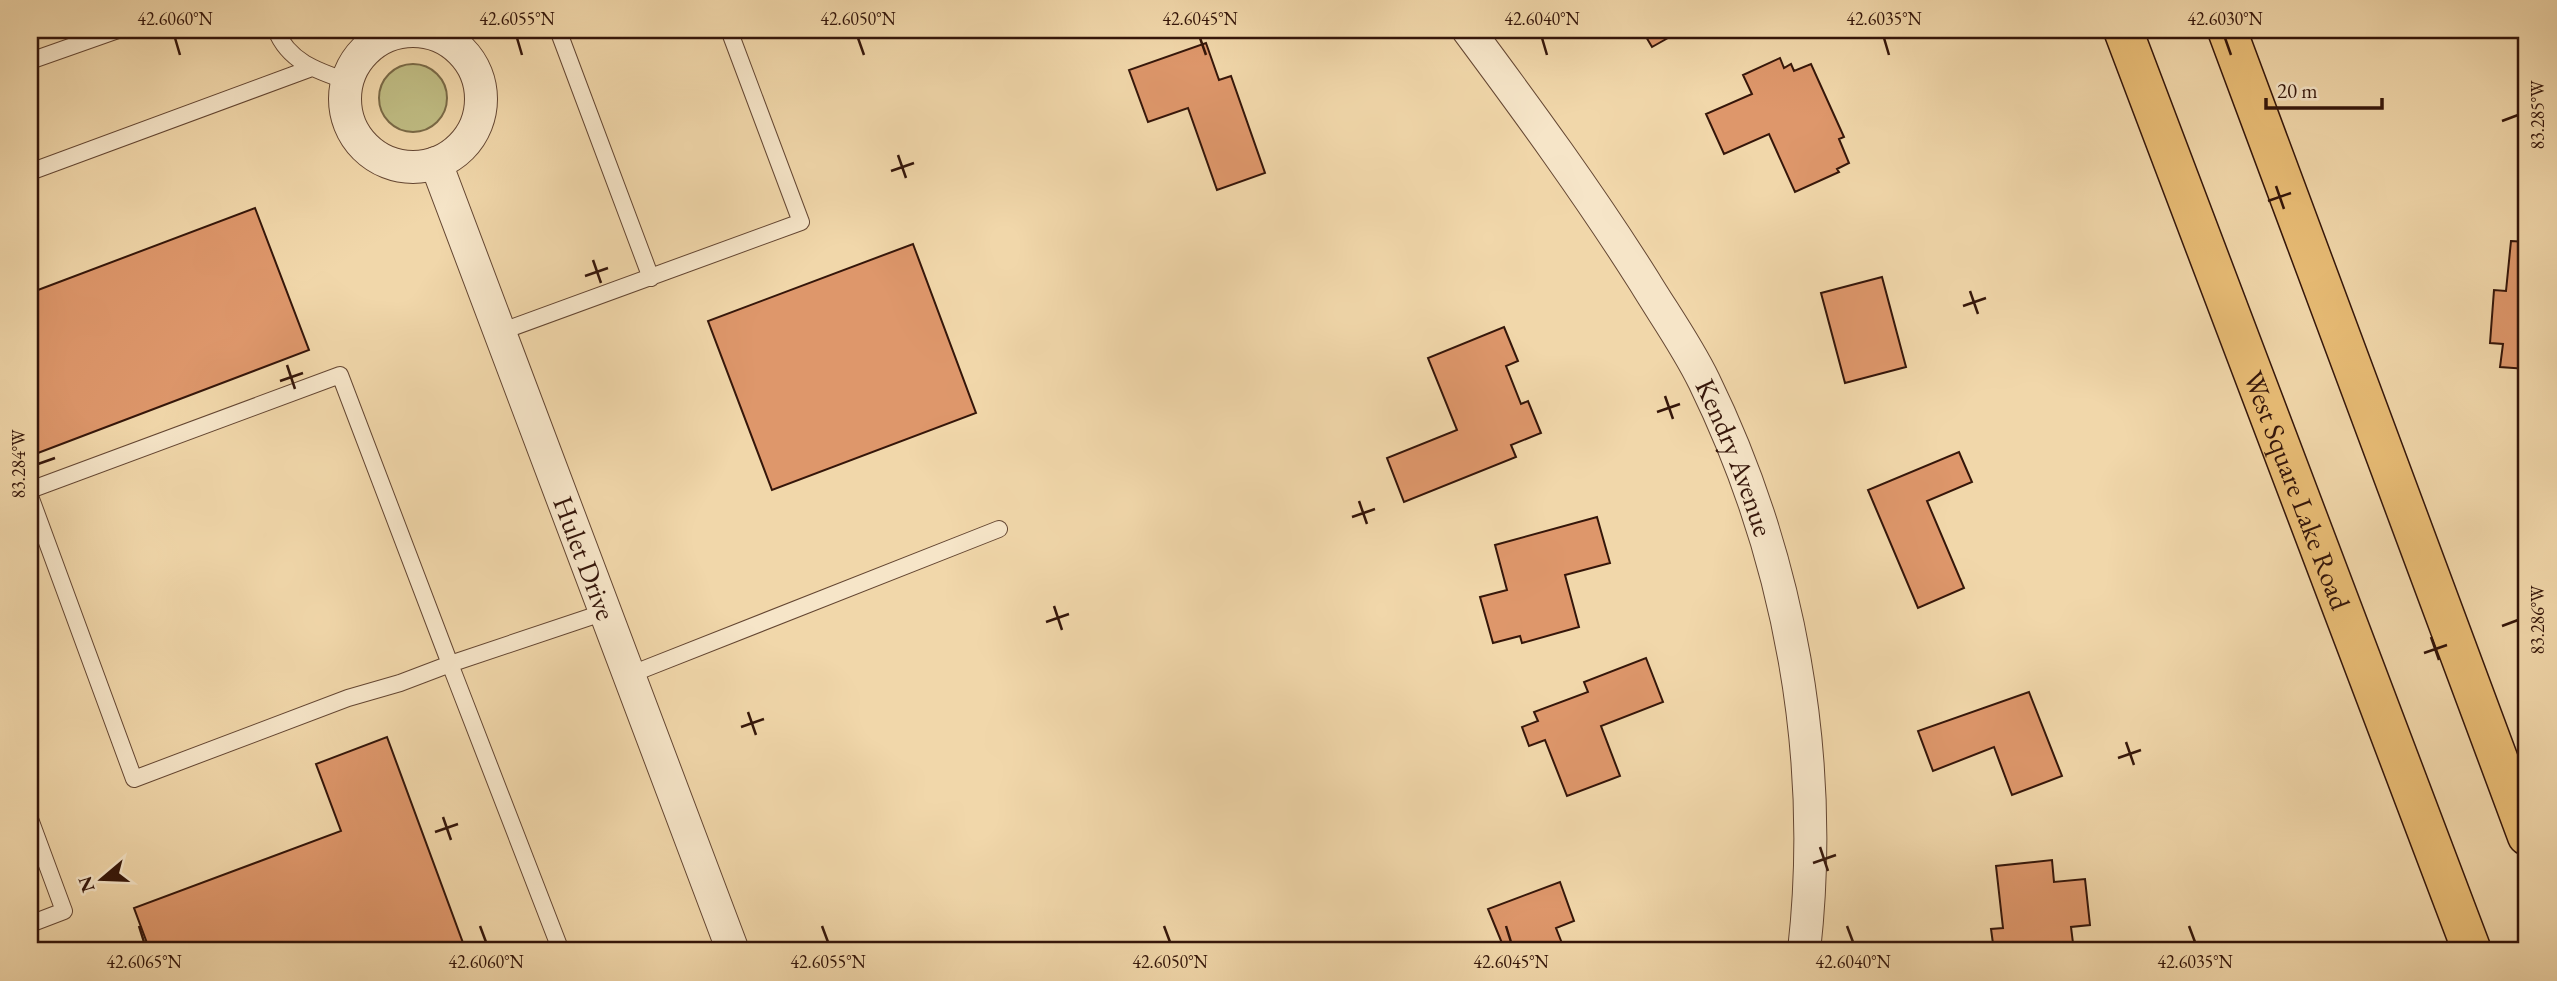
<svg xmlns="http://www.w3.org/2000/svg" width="2557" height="981" font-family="'EB Garamond',serif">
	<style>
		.green { fill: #c0bd84; stroke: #7a6a47; stroke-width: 2 }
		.building { fill: #de976b; stroke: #35160a; stroke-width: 2 }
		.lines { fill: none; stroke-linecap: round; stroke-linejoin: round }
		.lane-casing { stroke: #644632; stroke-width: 18 }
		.street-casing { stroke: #644632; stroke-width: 34 }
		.highway-casing { stroke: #35160a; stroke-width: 41 }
		.lane { stroke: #f6e5c8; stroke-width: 16 }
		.street { stroke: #f6e5c8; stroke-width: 32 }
		.highway { stroke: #e8bc75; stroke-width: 38 }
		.ticks { fill: none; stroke: #35160a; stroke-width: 2.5 }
		.labels { text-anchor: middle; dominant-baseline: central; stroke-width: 5; stroke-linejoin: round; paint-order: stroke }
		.street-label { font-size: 28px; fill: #35160a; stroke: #f6e5c8 }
		.neatline { fill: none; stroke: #35160a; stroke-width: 2.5 }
		.ticks-label { font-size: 18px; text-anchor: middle; fill: #35160a }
	</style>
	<rect width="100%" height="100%" fill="#f1d7aa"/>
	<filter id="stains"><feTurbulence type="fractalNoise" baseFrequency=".00286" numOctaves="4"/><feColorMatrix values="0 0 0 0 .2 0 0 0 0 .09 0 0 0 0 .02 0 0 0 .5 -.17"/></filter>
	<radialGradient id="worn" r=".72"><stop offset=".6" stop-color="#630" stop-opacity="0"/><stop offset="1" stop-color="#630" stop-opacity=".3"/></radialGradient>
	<path class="green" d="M379 98a34 34 0 1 1 68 0a34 34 0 1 1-68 0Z"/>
	<path class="building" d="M1642 30H1682L1652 47Z
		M1206 43 1219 80 1231 76 1265 173 1217 190 1188 108 1148 122 1129 70Z
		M1780 58 1784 68 1791 64 1794 71 1811 64 1844 137 1839 139 1849 163 1837 169 1839 172 1795 192 1769 134 1724 154 1706 114 1752 94 1743 75Z
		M255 208 309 350 30 456V293Z
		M2511 241 2527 242V369L2500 367 2503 344 2490 343 2494 290 2506 291Z
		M913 244 976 413 772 490 708 321Z
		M1882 277 1906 367 1845 383 1821 293Z
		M1504 327 1518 361 1506 366 1521 404 1528 401 1541 433 1511 445 1516 457 1404 502 1387 458 1457 430 1428 358Z
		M1959 452 1972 482 1927 501 1964 588 1918 608 1868 490Z
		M1597 517 1610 563 1565 575 1579 627 1522 643 1520 636 1493 643 1480 597 1507 590 1495 545Z
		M1646 658 1663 702 1601 726 1620 776 1567 796 1545 740 1529 746 1522 727 1538 721 1534 712 1588 692 1584 682Z
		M2029 692 2062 776 2012 795 1994 747 1933 771 1918 731Z
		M387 737 466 951H150L134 908 341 831 316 764Z
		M2052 860 2054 882 2085 879 2090 925 2071 927 2074 951H1994L1991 929 2003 928 1996 866Z
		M1560 882 1574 921 1556 928 1565 951H1496L1504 948 1488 909Z"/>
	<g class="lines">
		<g class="lane-casing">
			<path id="lane" d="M276 30C288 61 317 71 347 81
				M558 30 651 278
				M30 61 118 30
				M30 172 309 69
				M500 332 801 222 729 30
				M30 490 340 375 450 664 400 683 348 698 134 779 30 496
				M629 675 999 529
				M30 819 64 911 30 924
				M561 951 450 664 605 612"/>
		</g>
		<g class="street-casing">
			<g id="street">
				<path id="s1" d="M1468 30C1529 112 1589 194 1644 281 1664 314 1687 346 1704 381 1790 557 1826 757 1804 951"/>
				<circle cx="413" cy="99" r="68"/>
				<path id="s2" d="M436 163 733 951"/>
			</g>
		</g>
		<g class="highway-casing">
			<g id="highway">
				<path id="s3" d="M2123 30 2472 951"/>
				<path d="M2227 30 2527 836"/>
			</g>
		</g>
		<use href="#lane" class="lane"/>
		<use href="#street" class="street"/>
		<use href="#highway" class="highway"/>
	</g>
	<path class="ticks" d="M175 38 180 55M517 38 522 55M858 38 864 55M1200 38 1206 55M1542 38 1547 55M1884 38 1889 55M2225 38 2231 55M2502 121 2518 115M898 155 906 178M891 171 914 163M2276 186 2284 209M2268 201 2291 193M593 260 601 283M585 276 608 268M1970 291 1978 314M1963 306 1986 298M287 365 295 389M280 381 303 373M1665 396 1673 419M1657 412 1680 404M38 464 55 458M1359 501 1367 524M1352 517 1375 509M1054 606 1062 630M1046 622 1069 614M2502 626 2518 620M2431 637 2439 660M2424 653 2447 645M748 712 756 735M741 727 764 719M2126 742 2134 765M2118 758 2141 750M443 817 451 840M435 832 458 824M1820 847 1828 871M1813 863 1836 855M139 926 144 942M480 926 486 942M822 926 828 942M1164 926 1170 942M1506 926 1511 942M1847 926 1853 942M2189 926 2195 942"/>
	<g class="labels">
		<g class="street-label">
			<text stroke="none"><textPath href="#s1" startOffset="506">Kendry Avenue</textPath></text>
			<text stroke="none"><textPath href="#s3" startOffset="492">West Square Lake Road</textPath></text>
			<text stroke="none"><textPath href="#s2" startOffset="422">Hulet Drive</textPath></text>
		</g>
	</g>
	<rect width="2557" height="981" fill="none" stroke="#f1d7aa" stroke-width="77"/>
	<g transform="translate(102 879) rotate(251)" stroke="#f6e5c8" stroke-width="5" paint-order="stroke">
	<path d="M0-5L12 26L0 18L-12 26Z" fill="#35160a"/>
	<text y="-10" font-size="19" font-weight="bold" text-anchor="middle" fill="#35160a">N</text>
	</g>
	<path d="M2266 98v10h116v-10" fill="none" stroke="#35160a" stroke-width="3.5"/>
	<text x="2277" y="98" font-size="21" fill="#35160a" stroke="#f6e5c8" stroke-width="5" paint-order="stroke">20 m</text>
	<rect x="38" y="38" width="2480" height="904" class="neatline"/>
	<g class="ticks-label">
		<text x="175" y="25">42.6060°N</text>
		<text x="517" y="25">42.6055°N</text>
		<text x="858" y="25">42.6050°N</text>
		<text x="1200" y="25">42.6045°N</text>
		<text x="1542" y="25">42.6040°N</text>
		<text x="1884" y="25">42.6035°N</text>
		<text x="2225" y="25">42.6030°N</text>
		<text transform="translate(2538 115) rotate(-90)" y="6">83.285°W</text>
		<text transform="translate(19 464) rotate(-90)" y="6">83.284°W</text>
		<text transform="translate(2538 620) rotate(-90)" y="6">83.286°W</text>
		<text x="144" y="968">42.6065°N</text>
		<text x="486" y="968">42.6060°N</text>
		<text x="828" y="968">42.6055°N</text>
		<text x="1170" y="968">42.6050°N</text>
		<text x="1511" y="968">42.6045°N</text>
		<text x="1853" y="968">42.6040°N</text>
		<text x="2195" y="968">42.6035°N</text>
	</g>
	<rect width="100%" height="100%" filter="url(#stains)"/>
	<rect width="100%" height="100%" fill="url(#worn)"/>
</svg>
